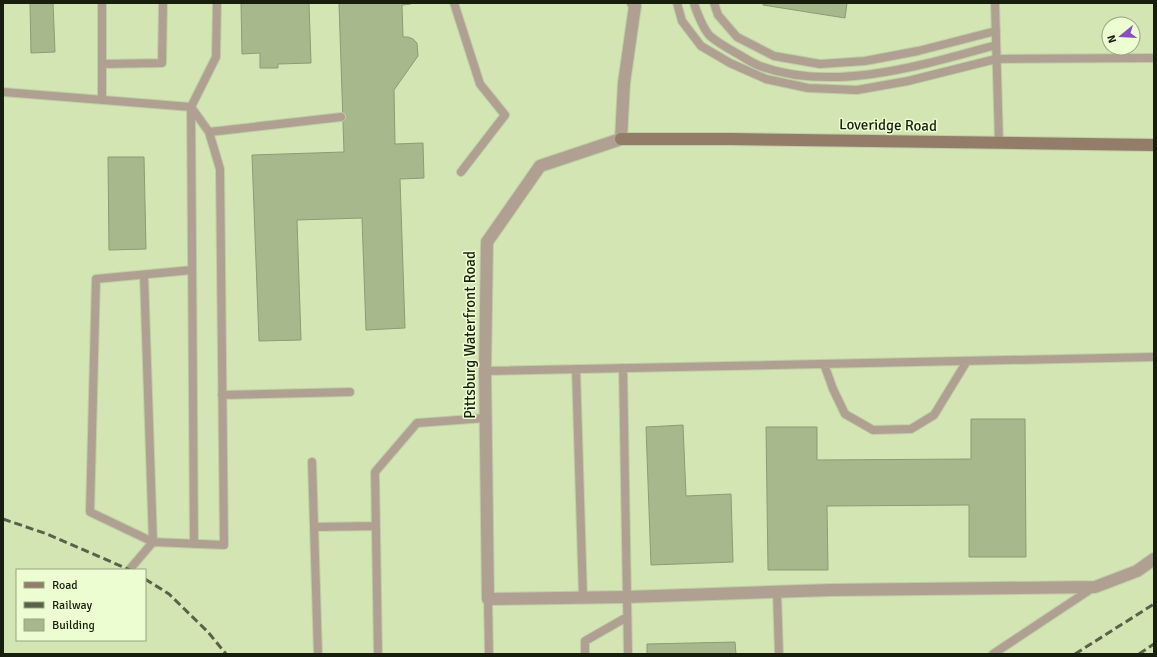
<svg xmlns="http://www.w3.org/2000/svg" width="1157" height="657" font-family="Signika,sans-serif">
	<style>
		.built { fill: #d2e5b2; fill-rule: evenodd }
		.building { fill: #a8b88d; stroke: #8c9c73 }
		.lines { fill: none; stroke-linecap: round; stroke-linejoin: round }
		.lane-casing { stroke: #bfcea7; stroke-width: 10 }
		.street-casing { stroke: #bfcea7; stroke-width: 14 }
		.secondary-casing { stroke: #bfcea7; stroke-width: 14 }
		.lane { stroke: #b0a092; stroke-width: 8 }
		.street { stroke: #b0a092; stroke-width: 12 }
		.secondary { stroke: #937d68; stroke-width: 12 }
		.rail { stroke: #586249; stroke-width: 3; stroke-dasharray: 8 4; stroke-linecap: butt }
		.labels { text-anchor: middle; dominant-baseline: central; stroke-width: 3; stroke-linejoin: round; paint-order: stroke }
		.street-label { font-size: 15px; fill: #181e0e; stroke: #ecfed1 }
	</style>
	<rect width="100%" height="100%" fill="#dff0c4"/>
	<path class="built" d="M3 3H1154V654H3ZM1109 24H1133V48H1109ZM17 570H145V640H17Z"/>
	<path class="building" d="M30 3H53L55 52 31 53Z
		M241 3H309L311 63 278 64V68H260V53L242 54Z
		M339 3H411V4L402 5 403 37H408L413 39 417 43 418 56 394 90 395 144 423 143 424 178 400 179 405 328 366 330 362 218 297 220 301 340 259 341 252 155 344 152Z
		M763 3H847L845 18 763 5Z
		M108 157H144L146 249 109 250Z
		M971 419H1025L1026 557H969V505L827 506 828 570H768L766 427H817V460L971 459Z
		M683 425 686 496 731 494 733 562 651 565 646 427Z
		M735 642 736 654H647V644Z"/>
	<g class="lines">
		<g class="lane-casing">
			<path id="lane" d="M454 3 480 84 505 115 461 172
				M677 3 682 21 701 46 730 63 766 79 808 88 857 90 908 81 996 59 1154 58
				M694 3C696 11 704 30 710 36 718 43 729 49 738 54 745 58 752 63 760 66 834 93 923 65 996 45
				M714 3 718 15 737 37 774 56 820 64 865 61 918 51 996 31
				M995 3 999 143
				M102 64 162 63 163 3
				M3 92 191 107 209 132 220 169 224 545 153 542 129 570
				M102 100V3
				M209 132 341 117
				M144 275 153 542 90 512 96 279 192 270
				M824 364 833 389 845 414 873 430 911 429 934 415 967 361
				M623 368 628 654
				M576 369 583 597
				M485 371 1154 357
				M222 395 350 392
				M312 462 318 654
				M314 527 376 526
				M194 544 191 107 216 57 217 3
				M777 592 779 654
				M488 599 489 654
				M378 654 375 472 417 423 486 418
				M585 654V641L627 617
				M993 654 1094 587"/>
		</g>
		<g class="street-casing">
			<path id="street" d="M633 3 635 6 624 83 621 139 540 166 487 242 485 371 488 599 627 597 831 590 1095 587 1137 571 1154 559"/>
		</g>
		<g class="secondary-casing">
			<path id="secondary" d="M621 139H730L1154 145"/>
		</g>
		<use href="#lane" class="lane"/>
		<use href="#street" class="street"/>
		<use href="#secondary" class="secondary"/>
		<path class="rail" d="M3 519 47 534 130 570
			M145 579 169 594 208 632 226 654
			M1075 654 1154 604
			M1139 654 1154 644"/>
	</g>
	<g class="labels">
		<g class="street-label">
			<text transform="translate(888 125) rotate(1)">Loveridge Road</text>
			<text transform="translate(470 335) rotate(-90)">Pittsburg Waterfront Road</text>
		</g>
	</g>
	<rect width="1157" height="657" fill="none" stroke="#181e0e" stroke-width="8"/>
	<rect x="16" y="569" width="130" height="72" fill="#ecfed1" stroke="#97a483"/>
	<rect x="24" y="582" width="20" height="6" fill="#937d68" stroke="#97a483"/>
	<text x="52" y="589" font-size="12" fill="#181e0e">Road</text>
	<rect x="24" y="602" width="20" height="6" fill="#586249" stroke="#97a483"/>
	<text x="52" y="609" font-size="12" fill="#181e0e">Railway</text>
	<rect x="24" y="619" width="20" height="12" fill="#a8b88d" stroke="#97a483"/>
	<text x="52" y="629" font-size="12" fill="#181e0e">Building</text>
	<g transform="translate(1121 36) rotate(252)"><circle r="19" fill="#ecfed1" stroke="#97a483"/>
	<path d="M0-3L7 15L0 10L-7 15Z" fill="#894dc3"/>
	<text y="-6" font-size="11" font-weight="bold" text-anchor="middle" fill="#181e0e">N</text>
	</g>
</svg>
